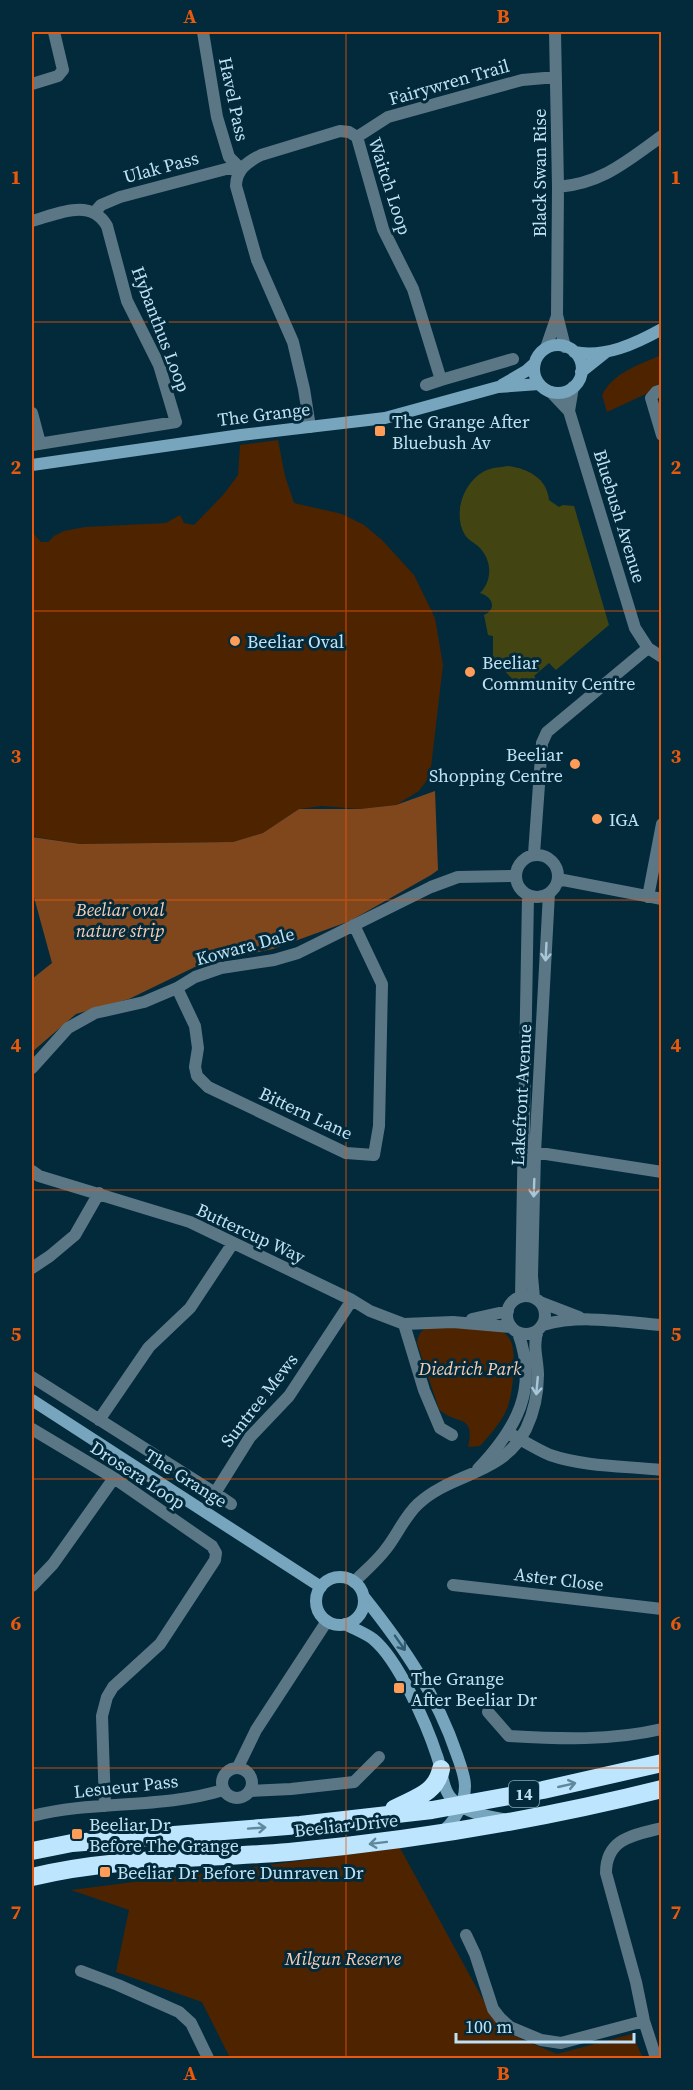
<svg xmlns="http://www.w3.org/2000/svg" width="693" height="2090" font-family="'Source Serif 4',serif">
	<style>
		.green { fill: #4e2300 }
		.forest { fill: #80471d }
		.water { fill: #424512 }
		.lines { fill: none; stroke-linecap: round; stroke-linejoin: round }
		.street { stroke: #5b7786; stroke-width: 12 }
		.secondary { stroke: #78a5be; stroke-width: 12 }
		.highway { stroke: #bde5fd; stroke-width: 18 }
		.oneway { stroke: #a7c7d9 }
		.oneway2 { stroke: #315b6f }
		.oneway3 { stroke: #60889c }
		.grid { fill: none; stroke: #e8590c; stroke-width: 1.5; stroke-opacity: 0.55 }
		.poi-dot { fill: #fe9c58; stroke: #022a3b; stroke-width: 2 }
		.labels { text-anchor: middle; dominant-baseline: central; stroke-width: 6; stroke-linejoin: round; paint-order: stroke }
		.shield { fill: #022a3b; stroke: #87abbd; stroke-width: 1.5 }
		.shield-label { font-size: 16px; font-weight: bold; fill: #c0e2f5 }
		.street-label { font-size: 18px; fill: #c0e2f5; stroke: #022a3b }
		.poi-label { font-size: 18px; fill: #c0e2f5; stroke: #022a3b; text-anchor: start }
		.park-label { font-size: 18px; font-style: italic; fill: #f9ceb4; stroke: #022a3b }
		.neatline { fill: none; stroke: #e8590c; stroke-width: 2 }
		.grid-label { font-size: 20px; text-anchor: middle; font-weight: bold; fill: #e8590c }
	</style>
	<rect width="100%" height="100%" fill="#022a3b"/>
	<path class="green" d="M661 355V387L607 412 602 395C614 372 639 365 661 355Z
		M278 440 285 476 294 503 342 514 364 525 382 540 414 575 435 618 443 665 430 776 419 791 396 805 360 809 322 806 299 809 263 833 233 842 80 844 36 837 32 833V532L41 542H48L54 536 64 531 85 527 166 523 180 515 184 523 194 525 224 494 238 475 240 445Z
		M435 1323C448 1324 486 1323 496 1327 502 1330 510 1337 512 1344 516 1359 513 1399 505 1413 499 1425 489 1436 480 1446L468 1447C476 1412 455 1426 439 1409L417 1343C418 1331 425 1328 435 1323Z
		M400 1848 492 2016 503 2031 557 2054 632 2034 643 2058H230L202 2002 116 1972 129 1910 71 1890Z"/>
	<path class="forest" d="M435 791 438 870 431 875 350 921 273 949 199 965 129 999 76 1014 32 1052V979L52 963 32 890V837L80 844 233 842 263 833 299 809H360L396 805Z"/>
	<path class="water" d="M509 466C528 469 547 478 549 500L559 507 563 505 574 506 609 625 556 670 549 663 534 676 540 684 532 690 522 689 493 659V636L488 635 484 615C497 609 493 597 480 593 493 580 492 560 479 547 475 543 468 540 465 535 451 512 466 476 490 469 496 467 503 467 509 466Z"/>
	<g class="lines">
		<path class="street" d="M203 32 217 117 229 157 241 169
			M555 32 558 187 557 315 565 347
			M32 84 58 76 63 70 54 32
			M357 137 388 117 522 80 556 77
			M558 187C603 183 627 161 662 136
			M95 212 101 205 120 197 226 169H241
			M32 221C57 214 91 197 107 226L127 301 159 365 176 422 32 445
			M546 348 557 316
			M426 385 441 380
			M662 390 656 392 651 398 662 435
			M551 392 569 411 635 628 648 648 662 657
			M569 411 573 387
			M32 413 40 443
			M310 427 304 389 293 342 257 260 236 186C236 170 247 162 261 155L340 131 349 132 357 137 383 229 413 289 441 380 513 359
			M534 854 542 743 547 732 648 648
			M516 876a21 21 0 1 1 42 0a21 21 0 1 1-42 0Z
			M558 879 662 899
			M648 897 662 824
			M177 988 195 1026 198 1048 195 1067 197 1076 208 1087 346 1153 374 1155 379 1126 382 984 354 925
			M32 1068 68 1028 95 1013 144 1002 177 988 195 977 221 968 274 960 298 953 431 887 458 877 515 876
			M527 1151 662 1172
			M32 1171 39 1176 190 1222 352 1300 370 1311 404 1324 453 1322 511 1327
			M32 1268 50 1256 75 1235 99 1193
			M507 1315a19 19 0 1 1 38 0a19 19 0 1 1-38 0Z
			M521 1297 528 896
			M534 1298 532 1276 535 1153 549 893
			M540 1302 579 1317
			M472 1319 508 1311
			M404 1324 424 1390 440 1428 452 1435
			M543 1325C581 1314 622 1322 662 1325
			M32 1377 215 1493 250 1437 289 1396 352 1300
			M99 1420 149 1347 190 1308 233 1243
			M32 1429 114 1478 212 1546 216 1553 215 1560 160 1644 113 1687 107 1697 102 1716 105 1806
			M509 1433C522 1440 536 1449 550 1455 585 1467 626 1466 662 1470
			M478 1469C516 1429 539 1389 518 1333
			M215 1493 231 1504
			M354 1582C365 1571 377 1561 386 1549 397 1535 405 1516 418 1504 452 1472 502 1476 526 1429 534 1412 538 1394 538 1375 538 1360 532 1345 538 1330
			M453 1585 662 1609
			M32 1586 53 1564 114 1478
			M488 1712 509 1736C561 1739 610 1741 662 1729
			M238 1767 256 1730 327 1621
			M222 1783a15 15 0 1 1 30 0a15 15 0 1 1-30 0Z
			M251 1791 291 1789 354 1782 379 1757
			M32 1816C94 1800 162 1809 223 1790
			M466 1935 475 1954 493 2009 500 2018 510 2027 541 2040 561 2043 644 2021
			M81 1971 118 1985 179 2012 191 2023 208 2058
			M656 2058 644 2021 636 1982 606 1873C606 1838 634 1835 662 1828"/>
		<path class="secondary" d="M534 369a24 24 0 1 1 48 0a24 24 0 1 1-48 0Z
			M574 352C605 358 635 344 662 329
			M581 372 606 352
			M502 385 526 371 535 363
			M32 465 241 435 385 418 498 387 539 384
			M32 1400 321 1587
			M316 1601a24 24 0 1 1 48 0a24 24 0 1 1-48 0Z
			M364 1597C403 1646 437 1695 457 1755 460 1764 465 1776 465 1786 465 1803 454 1824 440 1833
			M345 1624C354 1629 365 1633 373 1639 398 1659 427 1725 437 1756 442 1769 442 1789 452 1799 466 1813 485 1816 503 1819"/>
		<path class="highway" d="M394 1809C414 1798 436 1794 441 1769
			M32 1851 72 1843 300 1825 432 1810 543 1790 662 1763
			M32 1877C113 1857 205 1859 289 1852 416 1840 538 1820 662 1789"/>
	</g>
	<defs><path id="oneway-shaft" d="M-6 0H5M1.5-3L5.5 0L1.5 3" fill="none" stroke-width="1.6" stroke-linecap="round" stroke-linejoin="round" transform="scale(1.5)"/></defs>
	<g class="oneway">
		<use href="#oneway-shaft" transform="translate(546 952) rotate(93)"/>
		<use href="#oneway-shaft" transform="translate(534 1188) rotate(92)"/>
		<use href="#oneway-shaft" transform="translate(537 1386) rotate(95)"/>
	</g>
	<use class="oneway2" href="#oneway-shaft" transform="translate(400 1643) rotate(55)"/>
	<g class="oneway3">
		<use href="#oneway-shaft" transform="translate(567 1785) rotate(-13)"/>
		<use href="#oneway-shaft" transform="translate(257 1828) rotate(-4)"/>
		<use href="#oneway-shaft" transform="translate(378 1843) rotate(173)"/>
	</g>
	<path class="grid" d="M346 32V2058M32 322H662M32 611H662M32 900H662M32 1190H662M32 1479H662M32 1768H662"/>
	<g class="poi-dot">
		<rect x="374" y="425" width="12" height="12" rx="3"/>
		<circle cx="235" cy="641" r="6"/>
		<circle cx="470" cy="672" r="6"/>
		<circle cx="575" cy="764" r="6"/>
		<circle cx="597" cy="819" r="6"/>
		<rect x="393" y="1682" width="12" height="12" rx="3"/>
		<rect x="71" y="1828" width="12" height="12" rx="3"/>
		<rect x="99" y="1866" width="12" height="12" rx="3"/>
	</g>
	<g class="labels">
		<rect class="shield" x="509" y="1781" width="30" height="26" rx="4.5"/>
		<g class="shield-label">
			<text x="524" y="1794">14</text>
		</g>
		<g class="street-label">
			<text transform="translate(449 82) rotate(-16)">Fairywren Trail</text>
			<text transform="translate(234 99) rotate(78)">Havel Pass</text>
			<text transform="translate(161 167) rotate(-15)">Ulak Pass</text>
			<text transform="translate(539 173) rotate(-90)">Black Swan Rise</text>
			<text transform="translate(390 186) rotate(72)">Waitch Loop</text>
			<text transform="translate(161 329) rotate(69)">Hybanthus Loop</text>
			<text transform="translate(264 414) rotate(-7)">The Grange</text>
			<text transform="translate(620 516) rotate(73)">Bluebush Avenue</text>
			<text transform="translate(245 946) rotate(-15)">Kowara Dale</text>
			<text transform="translate(521 1095) rotate(-87)">Lakefront Avenue</text>
			<text transform="translate(306 1113) rotate(25)">Bittern Lane</text>
			<text transform="translate(251 1233) rotate(25)">Buttercup Way</text>
			<text transform="translate(259 1400) rotate(-52)">Suntree Mews</text>
			<text transform="translate(138 1475) rotate(33)">Drosera Loop</text>
			<text transform="translate(186 1478) rotate(32)">The Grange</text>
			<text transform="translate(559 1579) rotate(7)">Aster Close</text>
			<text transform="translate(126 1786) rotate(-6)">Lesueur Pass</text>
			<text transform="translate(346 1825) rotate(-6)">Beeliar Drive</text>
		</g>
		<g class="poi-label">
			<text x="392" y="421">The Grange After<tspan x="392" dy="21">Bluebush Av</tspan></text>
			<text x="247" y="641">Beeliar Oval</text>
			<text x="482" y="662">Beeliar<tspan x="482" dy="21">Community Centre</tspan></text>
			<text x="563" y="754" text-anchor="end">Beeliar<tspan x="563" dy="21">Shopping Centre</tspan></text>
			<text x="609" y="819">IGA</text>
			<text x="411" y="1678">The Grange<tspan x="411" dy="21">After Beeliar Dr</tspan></text>
			<text x="89" y="1824">Beeliar Dr<tspan x="89" dy="21">Before The Grange</tspan></text>
			<text x="117" y="1872">Beeliar Dr Before Dunraven Dr</text>
		</g>
		<g class="park-label">
			<text x="120" y="909">Beeliar oval<tspan x="120" dy="21">nature strip</tspan></text>
			<text x="470" y="1368">Diedrich Park</text>
			<text x="343" y="1958">Milgun Reserve</text>
		</g>
	</g>
	<rect width="693" height="2090" fill="none" stroke="#022a3b" stroke-width="66"/>
	<path d="M456 2033v9h178v-9" fill="none" stroke="#c0e2f5" stroke-width="3"/>
	<text x="465" y="2033" font-size="18" fill="#c0e2f5" stroke="#022a3b" stroke-width="4.5" paint-order="stroke">100 m</text>
	<rect x="33" y="33" width="627" height="2024" class="neatline"/>
	<g class="grid-label">
		<text x="190" y="23">A</text>
		<text x="503" y="23">B</text>
		<text x="16" y="184">1</text>
		<text x="676" y="184">1</text>
		<text x="16" y="474">2</text>
		<text x="676" y="474">2</text>
		<text x="16" y="763">3</text>
		<text x="676" y="763">3</text>
		<text x="16" y="1052">4</text>
		<text x="676" y="1052">4</text>
		<text x="16" y="1341">5</text>
		<text x="676" y="1341">5</text>
		<text x="16" y="1630">6</text>
		<text x="676" y="1630">6</text>
		<text x="16" y="1919">7</text>
		<text x="676" y="1919">7</text>
		<text x="190" y="2080">A</text>
		<text x="503" y="2080">B</text>
	</g>
</svg>
